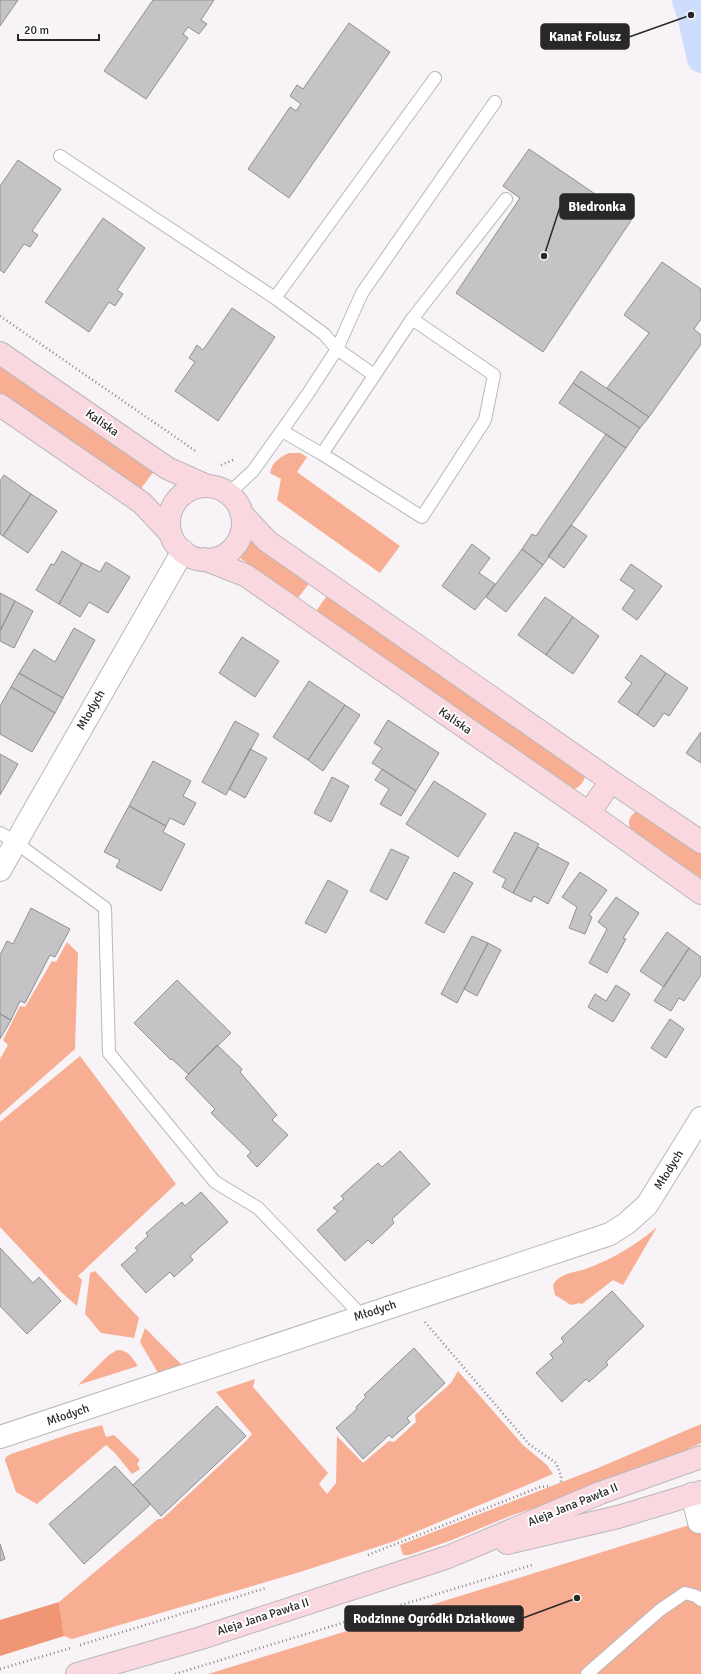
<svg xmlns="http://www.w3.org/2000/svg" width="701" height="1674" font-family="Signika,sans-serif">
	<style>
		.green { fill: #f8ae93 }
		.forest { fill: #f09674 }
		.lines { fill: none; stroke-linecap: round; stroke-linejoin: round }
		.canal { stroke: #ceddfe; stroke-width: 28 }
		.building { fill: #c4c3c6; stroke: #908f92 }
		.lane-casing { stroke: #bab7ba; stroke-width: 14 }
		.street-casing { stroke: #bab7ba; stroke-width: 24 }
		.secondary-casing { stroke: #bab7ba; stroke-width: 24 }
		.path { stroke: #878587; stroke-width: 2.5; stroke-dasharray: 1 3; stroke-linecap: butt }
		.lane { stroke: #fff; stroke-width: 12 }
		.street { stroke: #fff; stroke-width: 22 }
		.secondary { stroke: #fad8e0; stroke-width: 22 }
		.labels { text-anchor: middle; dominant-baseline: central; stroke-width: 4; stroke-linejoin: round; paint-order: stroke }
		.street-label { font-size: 12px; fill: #292829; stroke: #fff }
		.leader { fill: none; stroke: #292829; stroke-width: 1.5 }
		.callout-dot { fill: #292829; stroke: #fff; stroke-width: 1.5 }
		.callout { fill: #292829; stroke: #292829; stroke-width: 1.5 }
		.callout-label { font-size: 13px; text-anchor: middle; font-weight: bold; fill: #fff }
	</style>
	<rect width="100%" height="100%" fill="#f7f3f6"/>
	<path class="green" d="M0 365 154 471 140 490 0 393Z
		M289 453H300L307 457 297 472 400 546 380 573 277 500 281 479 270 473C272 462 280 457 289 453Z
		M252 540 311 581 297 599 240 558Z
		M329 593 585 776C584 782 580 787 574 789L567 785 316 611Z
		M635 812H638L701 852V878L632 831C627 824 628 818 635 812Z
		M67 942 78 953 75 1049 0 1115V1059L8 1045 3 1040 20 1006 25 1007 52 961 56 962Z
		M80 1056 176 1184 78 1276 82 1280 77 1306 62 1293 0 1227V1122Z
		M657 1227 623 1285 613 1280 582 1304 580 1303 571 1305 555 1295 553 1285C560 1272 576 1273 588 1268 611 1260 639 1243 657 1227Z
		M95 1271 139 1318 134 1338 101 1333 85 1314 90 1273Z
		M145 1328 181 1364 177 1372 161 1378 140 1342Z
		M117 1350C129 1350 132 1358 138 1366L78 1385 109 1355Z
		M458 1371 523 1445 547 1465 553 1474 392 1542 300 1572 72 1639 64 1636 59 1602 158 1519H162L246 1441 252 1434 216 1392 255 1379 253 1387 328 1473 319 1484 327 1494 336 1483 337 1436 363 1463 389 1441 394 1442 416 1422 415 1415 451 1383Z
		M701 1424V1443L679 1453 546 1504 510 1516 452 1540 409 1555H403L400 1545 598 1468Z
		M102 1425 106 1437 114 1435 140 1460 137 1464 140 1469 132 1474 115 1453 106 1445 37 1504 16 1492 5 1460 6 1457 11 1454 73 1433Z
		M701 1521V1674H208L699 1522Z"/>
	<path class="forest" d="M59 1602 64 1636 0 1656V1620Z"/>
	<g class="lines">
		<path class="canal" d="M686 0 691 15 701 59"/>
	</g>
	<path class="building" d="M0 0H18L0 26Z
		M153 0H214L201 20 207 24 199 34 188 27 183 34 188 38 146 99 104 71Z
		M349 23 390 52 289 198 248 169 290 107 296 111 301 104 290 96 297 85 303 89Z
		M529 149 632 219 543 352 456 293 520 198 503 186Z
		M18 160 61 189 32 231 38 235 30 247 24 244 4 273 0 270V186Z
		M103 218 145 248 117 290 123 294 115 306 109 302 89 332 45 302Z
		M662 262 701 289V319L694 329 701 335V344L649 417 607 388 649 333 624 315Z
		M232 308 275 337 218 421 175 391 195 362 189 358 197 345 203 350Z
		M581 371 649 417 640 428 573 383Z
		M573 383 640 428 626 448 559 403Z
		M606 434 626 448 543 565 522 549 532 534 536 536Z
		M4 475 31 494 3 536 0 534V481Z
		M31 494 57 511 28 553 3 536Z
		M571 525 587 536 564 568 548 556Z
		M472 544 490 558 479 573 495 584 475 610 442 586Z
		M522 549 543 565 506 612 486 597Z
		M62 551 82 563 59 604 36 590 51 564 54 565Z
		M106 562 130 577 108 613 89 602 80 617 59 604 82 563 100 572Z
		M631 564 662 586 637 620 622 609 635 590 620 580Z
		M0 593 15 601 0 631Z
		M545 597 573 617 546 655 518 635Z
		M15 601 33 611 14 648 0 641V631Z
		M573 617 599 636 573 674 546 655Z
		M74 628 95 640 63 698 19 673 34 649 55 662Z
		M242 637 279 661 255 697 219 673Z
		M641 655 666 673 637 715 618 702 632 683 625 678Z
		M19 673 63 698 55 713 11 687Z
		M666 673 688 688 669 716 664 713 654 727 637 715Z
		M309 681 345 705 308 760 273 737Z
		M11 687 55 713 32 752 0 734V706Z
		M345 705 360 715 323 771 308 760Z
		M388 720 439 753 416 791 372 763 382 748 374 743Z
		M235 721 259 734 226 795 202 782Z
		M701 732V763L686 753Z
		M250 749 267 758 245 798 229 789Z
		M0 754 18 764 0 795Z
		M153 761 191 781 183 796 196 803 184 825 170 818 166 826 129 806Z
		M382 769 416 791 401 816 380 804 389 789 375 780Z
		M332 777 349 786 331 822 314 813Z
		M434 781 486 814 458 857 406 824Z
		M129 806 166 826 163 832 185 844 161 891 116 867 120 860 104 852Z
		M515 832 539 844 513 893 502 887 506 879 493 872Z
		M538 847 569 863 548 904 534 896 531 902 513 893Z
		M391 849 409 857 387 900 370 891Z
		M454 872 473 883 444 933 425 923Z
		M580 872 607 890 589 915 592 917 585 934 569 928 577 907 562 897Z
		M328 880 348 891 326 933 305 923Z
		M616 897 639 913 623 938 626 939 607 973 589 963 607 929 598 922Z
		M31 908 70 929 55 957 50 955 25 1003 20 1001 11 1020 0 1014V955L7 941 13 944Z
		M667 932 689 948 664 987 640 971Z
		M472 936 488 943 457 1003 441 994Z
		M488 943 501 950 477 996 464 989Z
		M689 948 701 957V975L684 1001 679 998 671 1011 654 1001Z
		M177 980 231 1033 188 1074 172 1059 171 1060 134 1023Z
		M616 985 630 994 613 1022 588 1007 595 994 606 1001Z
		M0 1014 11 1020 0 1039Z
		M670 1019 684 1029 666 1058 651 1048Z
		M217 1045 242 1069 240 1072 277 1115 272 1120 288 1135 257 1167 247 1156 251 1152 211 1113 215 1109 185 1078Z
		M400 1151 430 1184 392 1219 394 1223 372 1244 368 1240 345 1261 317 1230 338 1211 333 1208 344 1199 341 1196 378 1163 382 1167Z
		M201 1192 228 1222 190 1256 193 1260 174 1277 170 1272 146 1293 121 1265 138 1250 135 1248 148 1236 146 1233 182 1202 185 1206Z
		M0 1248 33 1283 39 1277 61 1301 27 1334 0 1306Z
		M612 1291 644 1326 606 1362 608 1365 589 1382 586 1379 562 1402 536 1373 553 1358 550 1354 564 1342 561 1338Z
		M414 1348 445 1383 407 1418 410 1422 392 1438 389 1435 363 1459 336 1428 357 1409 356 1407 366 1397 364 1395Z
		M217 1406 246 1436 161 1516 133 1485Z
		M115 1466 151 1504 84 1564 49 1524Z
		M0 1544 5 1559 0 1561Z"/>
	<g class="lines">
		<g class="lane-casing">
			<path id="lane" d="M60 156 275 298 324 334 337 349 305 398 253 471 228 494
				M275 298 435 78
				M412 319 506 199
				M374 375 337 349 362 293 495 102
				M282 431 322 454 422 517 485 420 494 375 412 319 322 454
				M0 833 15 842 105 908 109 1053 215 1182 258 1208 362 1316
				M587 1674 660 1610 685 1593 696 1596 701 1600"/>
		</g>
		<g class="street-casing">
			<path id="street" d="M0 870 183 551
				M0 1437 610 1234 627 1223 647 1205 701 1118
				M692 1494 699 1522"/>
		</g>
		<g class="secondary-casing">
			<path id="secondary" d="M0 353 167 468 207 486
				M0 405 142 503 170 533
				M169 523a37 37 0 1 1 74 0a37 37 0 1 1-74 0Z
				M241 513 267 541 611 781 701 842
				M204 559 245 575 589 813 701 893
				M589 813 611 781
				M507 1543 618 1517 701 1492
				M77 1674 201 1638 448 1557 600 1493 701 1457"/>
		</g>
		<path class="path" d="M0 316 197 452
			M221 465 233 460
			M425 1322 529 1444 556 1463 561 1476V1482
			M368 1555 540 1487 550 1486
			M80 1645 266 1588
			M0 1669 71 1648
			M175 1674 532 1565"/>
		<use href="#lane" class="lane"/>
		<use href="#street" class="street"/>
		<use href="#secondary" class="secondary"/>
	</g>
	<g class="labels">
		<g class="street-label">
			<text transform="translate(102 423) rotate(35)">Kaliska</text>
			<text transform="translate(91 710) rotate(-60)">Młodych</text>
			<text transform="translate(455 721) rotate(35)">Kaliska</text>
			<text transform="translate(669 1170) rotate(-58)">Młodych</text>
			<text transform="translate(375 1311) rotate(-18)">Młodych</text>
			<text transform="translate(68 1415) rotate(-19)">Młodych</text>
			<text transform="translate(573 1505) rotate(-22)">Aleja Jana Pawła II</text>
			<text transform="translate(263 1617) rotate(-18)">Aleja Jana Pawła II</text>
		</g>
	</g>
	<path class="leader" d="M691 15L629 37M544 256L560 207M577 1598L523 1618"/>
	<g class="callout-dot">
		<circle cx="691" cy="15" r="4"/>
		<circle cx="544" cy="256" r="4"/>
		<circle cx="577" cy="1598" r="4"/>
	</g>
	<g class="callout">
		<rect x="541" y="24" width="88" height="25" rx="4"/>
		<rect x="560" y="194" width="74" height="25" rx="4"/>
		<rect x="345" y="1606" width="178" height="25" rx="4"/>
	</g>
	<g class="callout-label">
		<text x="585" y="41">Kanał Folusz</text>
		<text x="597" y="211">Biedronka</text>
		<text x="434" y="1623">Rodzinne Ogródki Działkowe</text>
	</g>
	<path d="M18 34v6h81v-6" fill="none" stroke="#292829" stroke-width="2"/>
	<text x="24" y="34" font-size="12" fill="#292829" stroke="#ffffff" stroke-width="3" paint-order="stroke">20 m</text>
</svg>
